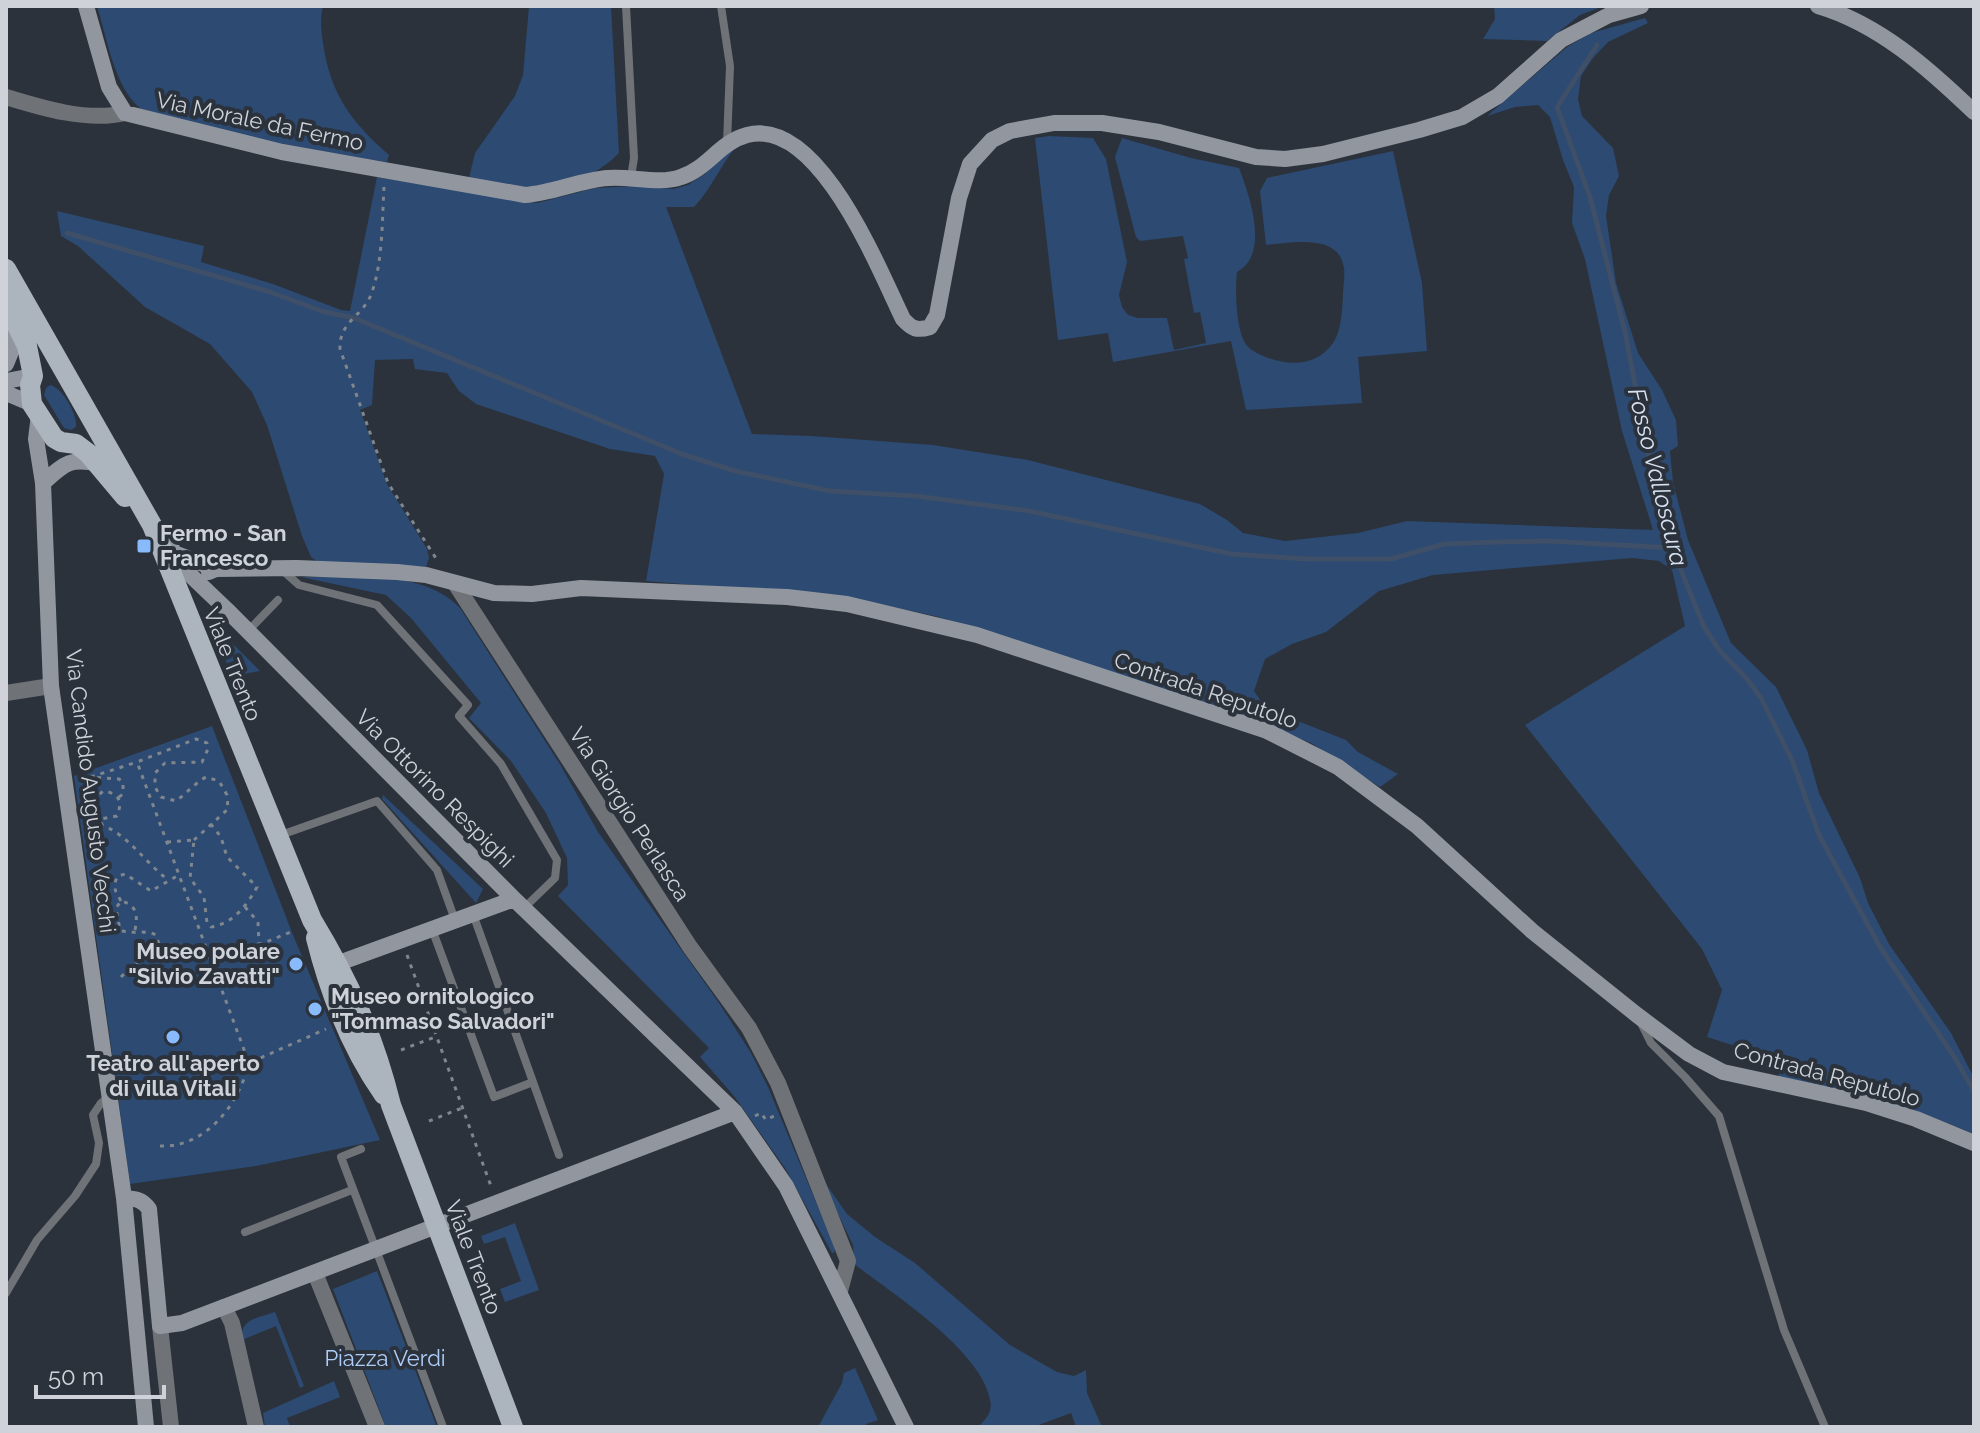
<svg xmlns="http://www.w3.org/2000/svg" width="1980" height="1433" font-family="Raleway,sans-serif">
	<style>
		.green { fill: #2c4a72 }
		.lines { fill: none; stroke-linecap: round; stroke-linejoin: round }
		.stream { stroke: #3e4f67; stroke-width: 5 }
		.path { stroke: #80868d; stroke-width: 3; stroke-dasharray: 4 6; stroke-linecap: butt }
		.lane { stroke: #6f7377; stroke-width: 8 }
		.street { stroke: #6f7377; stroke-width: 16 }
		.secondary { stroke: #92979f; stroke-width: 16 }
		.primary { stroke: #acb4bd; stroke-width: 20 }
		.poi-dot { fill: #89bafc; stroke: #2b323b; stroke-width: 3 }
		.labels { text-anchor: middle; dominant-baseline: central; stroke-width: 8; stroke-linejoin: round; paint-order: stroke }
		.street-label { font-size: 22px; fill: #cfd3d9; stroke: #2b323b }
		.poi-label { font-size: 22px; font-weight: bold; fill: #cfd3d9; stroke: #2b323b; text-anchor: start }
		.park-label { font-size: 22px; fill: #aecefa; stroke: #2b323b }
		.water-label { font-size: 24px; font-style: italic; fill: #d7e2f1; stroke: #2b323b }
	</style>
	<rect width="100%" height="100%" fill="#2b323b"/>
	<path class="green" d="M97 6H323C320 19 321 30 323 43 330 93 351 122 389 155L387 162 280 147 141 109C114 87 107 38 97 6Z
		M529 6H611L619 153C602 171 569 188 545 190 525 192 489 184 468 182L475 153 515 96 523 75Z
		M1494 6H1604L1580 15 1547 41 1483 39 1495 19Z
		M1645 18 1648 23 1608 42 1593 58 1581 76 1578 99 1582 116 1613 148 1619 176 1609 195 1606 216 1616 283 1638 353 1662 390 1676 420 1678 446 1670 451 1673 482 1688 540 1731 643 1776 687 1807 750 1819 793 1860 878 1868 903 1889 944 1951 1033 1974 1078V1134C1911 1106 1845 1092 1778 1077L1782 1061 1707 1037 1722 990 1702 949 1525 725 1685 626 1672 570 1659 561 1632 558 1433 575 1379 591 1326 632 1292 644 1265 659 1254 691 1261 701 1275 712 1346 740 1358 752 1398 774 1380 787 1311 743 1274 728 1013 639 935 616 850 598 646 581 664 474 655 456 610 449 476 404 459 391 447 373 415 369 413 359 375 360 372 405 360 410 387 484 427 549 429 558 426 567 320 563 311 557 302 536 267 425 252 392 210 344 145 307 78 246 61 236 57 211 204 246 201 262 273 284 341 310 350 311 377 177 537 203 595 188 637 186 673 189 688 185 705 174 720 157 739 144C720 164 714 186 694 207H666L752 434 812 436 933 445 1028 460 1200 504 1227 520 1243 533 1285 541 1358 533 1407 521 1653 530 1622 431 1585 259 1572 223 1574 187 1563 160 1550 117 1538 105 1515 107 1487 116 1567 47 1591 33Z
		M1049 136 1093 138 1106 159 1127 262 1119 295 1122 307 1128 315 1138 318H1167L1174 350 1206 343 1200 312 1194 313 1184 259 1188 258 1183 236 1140 241 1136 237 1115 157 1122 138 1191 158 1239 168C1250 197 1270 254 1237 272 1235 290 1236 322 1243 339 1246 347 1254 352 1261 355 1285 366 1316 368 1333 343 1342 330 1342 309 1343 294 1343 285 1346 273 1343 264 1336 233 1288 243 1266 245L1260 191 1267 178 1393 151 1422 283 1427 351 1358 357 1362 403 1246 410 1231 341 1113 362 1108 333 1058 340 1035 138Z
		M50 385C62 387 78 415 76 427L71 430 64 428 44 395 46 388Z
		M301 577C352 578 421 568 460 608L561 766 598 832 719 1003 751 1053 768 1087 828 1231 835 1248 834 1253H832L785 1168 734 1096 700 1057 709 1048 558 896 568 885 567 858 546 813 511 761 469 718 481 703 411 618 386 595Z
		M215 628 219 630 260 671 232 676 213 629Z
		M212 726 293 935 380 1140 256 1166 130 1184 74 776Z
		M383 795 483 889 476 903 382 799Z
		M819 1174 847 1214 875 1237 915 1263 1010 1345 1057 1372 1074 1376 1086 1370 1087 1393 1102 1427H1076L1071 1413 1033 1427H978C986 1419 993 1412 990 1400 982 1351 892 1293 854 1264L853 1245Z
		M515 1223 539 1290 505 1302 500 1289 521 1281 505 1237 484 1244 481 1236Z
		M377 1271 437 1427H386L333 1289Z
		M275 1312 304 1386 300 1388 276 1326 242 1340C239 1319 258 1318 275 1312Z
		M855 1368 878 1420 866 1424V1427H818L842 1383 844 1373Z
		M334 1381 340 1397 287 1418 290 1427H265L263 1413Z"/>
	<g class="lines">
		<path class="stream" d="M1597 45 1557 107 1590 197 1625 332 1656 494 1672 548 1704 627 1720 651 1747 679 1761 698 1792 760 1819 835 1880 947 1953 1055 1974 1091
			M67 233 270 292 321 311 354 318 682 454 735 471 830 491 916 496 1029 511 1232 554 1305 559H1391L1444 544 1495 542 1550 541 1672 548"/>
		<path class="path" d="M384 187C382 220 383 260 372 292 364 317 339 320 340 349L388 483 437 560
			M119 797 123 794V782L119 779 91 777 137 762
			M101 819 93 810 95 799 103 791C119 793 123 801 117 816L101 819 102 825C128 835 145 862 167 879
			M194 840 228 809 227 795 219 781 206 777C194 784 187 793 176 801L161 797 155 787V773L165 763 202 762 208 749 207 743 196 739 137 762 249 1063 326 1029
			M167 842 194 840 190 878 204 897 207 923 211 927C233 924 247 905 257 887L227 857 221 837 210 823
			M121 901C115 891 112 886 118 876L125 874 151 891 179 875
			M245 907 258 922 259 945
			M135 930C138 915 137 905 121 901L116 908 120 930C131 935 144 929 156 935L160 947
			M407 955 492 1189
			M212 964 293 931
			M121 977C148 950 174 931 210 958
			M401 1050 435 1037
			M755 1116 761 1113 766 1120 774 1116
			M429 1121 462 1108
			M160 1146C206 1148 239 1104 249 1063"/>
		<path class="lane" d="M626 6 634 158 631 177
			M721 6 730 66 727 143
			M281 569 299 585 377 605 468 705 459 716 501 764 557 860 555 878 524 908
			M248 631 278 600
			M278 836 377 801 437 870 455 920
			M432 929 494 1097 533 1082 473 914
			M1641 1023 1651 1043 1685 1077 1719 1116 1784 1330 1825 1427
			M533 1082 559 1155
			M361 1149 341 1157 443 1427
			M245 1232 352 1190
			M6 1293 37 1240 75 1196 96 1164 99 1143 93 1115 101 1103 108 1098"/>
		<path class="street" d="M6 97C42 108 88 122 125 113
			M456 585 690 947 749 1028 778 1083 848 1261 840 1291
			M6 693 51 686
			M315 1273 377 1427
			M224 1307 232 1323 256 1427
			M160 1326 171 1427"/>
		<path class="secondary" d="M86 6 109 87 125 113 282 152 525 195C553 193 580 180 608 178 632 176 659 185 681 177 707 169 720 142 747 135 819 116 879 270 903 319 912 329 917 331 930 327L937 315 959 198 970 164 992 140 1010 131 1054 123H1102L1159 132 1256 157 1285 159 1323 154 1419 130 1462 117 1498 96 1561 40 1609 15 1641 6
			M1818 6C1879 24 1928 68 1974 112
			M6 364 13 347 12 321
			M6 381 33 376
			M6 393 32 404
			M39 415 36 439 43 483 51 686 124 1198 146 1427
			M43 483C64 464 70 457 99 464
			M165 537 184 569 227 610 514 899 735 1112 786 1186 906 1427
			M174 553 216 569 209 572
			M216 569 297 568 397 572 426 575 494 593 532 594 581 588 787 597 847 604 977 635 1267 731 1338 767 1417 826 1532 931 1637 1015 1689 1054 1723 1072 1866 1103 1916 1119 1974 1143
			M328 967 514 899
			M124 1198C136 1199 142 1199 149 1209L160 1326 182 1323 735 1112"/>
		<path class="primary" d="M6 269 152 525 312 920C349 981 374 1036 391 1105L513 1427
			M6 303 27 346 33 376 30 385 32 404 54 438 61 442 76 444 88 453 125 497
			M316 938C330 994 351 1048 384 1095"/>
	</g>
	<g class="poi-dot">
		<rect x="136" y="538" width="16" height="16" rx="4"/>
		<circle cx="296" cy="964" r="8"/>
		<circle cx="315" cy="1009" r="8"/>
		<circle cx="173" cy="1037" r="8"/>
	</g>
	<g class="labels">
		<g class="street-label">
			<text transform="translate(260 121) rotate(12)">Via Morale da Fermo</text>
			<text transform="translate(233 664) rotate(68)">Viale Trento</text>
			<text transform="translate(1206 690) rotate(19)">Contrada Reputolo</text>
			<text transform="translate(435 788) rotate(45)">Via Ottorino Respighi</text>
			<text transform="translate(91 791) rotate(83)">Via Candido Augusto Vecchi</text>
			<text transform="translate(630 814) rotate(57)">Via Giorgio Perlasca</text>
			<text transform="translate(1827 1074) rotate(15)">Contrada Reputolo</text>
			<text transform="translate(474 1257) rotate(69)">Viale Trento</text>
		</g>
		<g class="poi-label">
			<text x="160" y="533">Fermo - San<tspan x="160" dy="25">Francesco</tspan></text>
			<text x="280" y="951" text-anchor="end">Museo polare<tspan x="280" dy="25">"Silvio Zavatti"</tspan></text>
			<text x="331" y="996">Museo ornitologico<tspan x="331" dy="25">"Tommaso Salvadori"</tspan></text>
			<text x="173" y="1063" text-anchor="middle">Teatro all'aperto<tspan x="173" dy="25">di villa Vitali</tspan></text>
		</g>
		<g class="park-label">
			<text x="385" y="1358">Piazza Verdi</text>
		</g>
		<g class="water-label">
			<text transform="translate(1658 477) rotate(76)">Fosso Valloscura</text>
		</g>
	</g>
	<rect width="1980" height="1433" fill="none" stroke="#cfd3d9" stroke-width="16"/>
	<path d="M36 1385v12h128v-12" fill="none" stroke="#cfd3d9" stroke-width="4"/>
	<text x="48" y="1385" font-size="24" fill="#cfd3d9" stroke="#2b323b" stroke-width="6" paint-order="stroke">50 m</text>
</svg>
